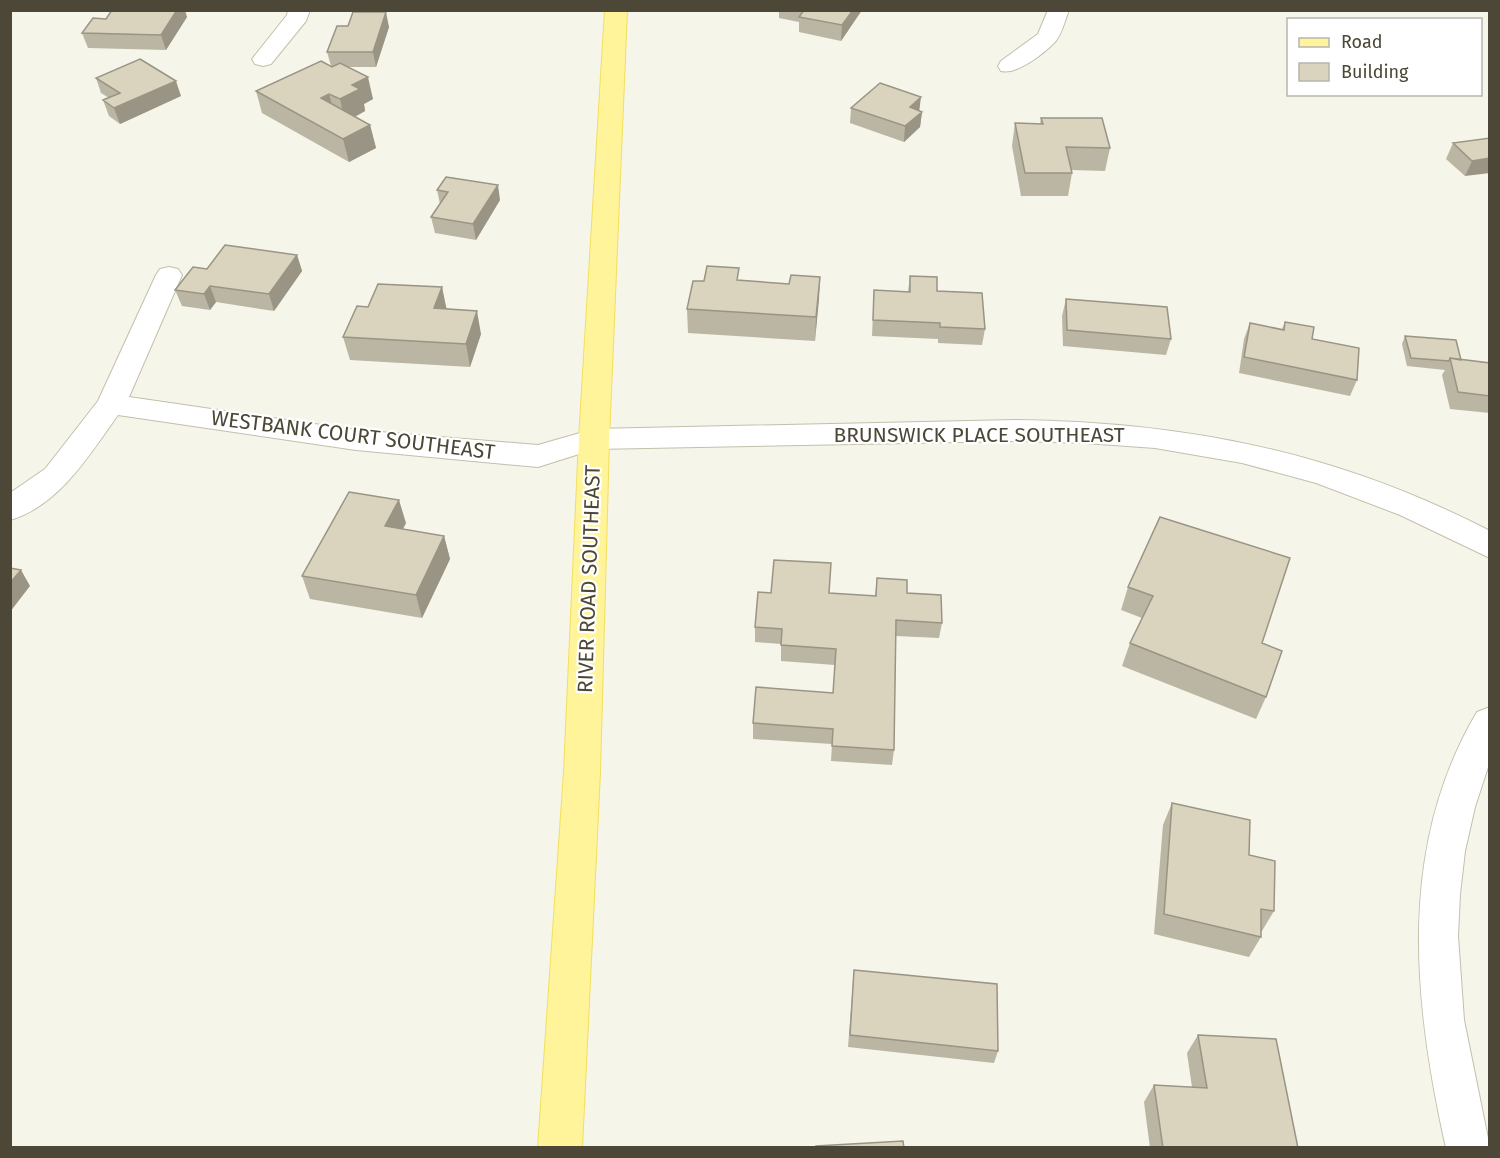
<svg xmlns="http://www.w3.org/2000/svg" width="1500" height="1158" font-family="'Fira Sans',sans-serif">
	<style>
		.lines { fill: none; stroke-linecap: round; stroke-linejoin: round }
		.minor-casing { stroke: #c3bfab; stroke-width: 2 }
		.major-casing { stroke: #f2df5c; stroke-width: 2 }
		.minor { fill: #fff; fill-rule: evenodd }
		.major { fill: #fff49a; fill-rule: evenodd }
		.wall { fill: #bbb5a3 }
		.shaded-wall { fill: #999484 }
		.building { fill: #dad3bd; stroke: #999484; stroke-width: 1.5 }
		.labels { text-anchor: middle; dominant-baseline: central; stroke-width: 4.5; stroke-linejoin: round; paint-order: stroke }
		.street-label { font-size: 21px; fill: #4c4736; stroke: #fff }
	</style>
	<rect width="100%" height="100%" fill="#f6f5ea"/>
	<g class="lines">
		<g class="minor-casing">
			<path id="minor" d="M288 10H310L306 21 271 64 263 66 255 64 252 59 287 15Z
				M1048 10H1069C1065 20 1062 34 1055 42 1043 54 1017 75 1001 71L998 66 1001 61 1038 34Z
				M169 267 178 269 182 275 129 397 356 430 538 445 594 429 1015 420C1186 422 1337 452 1490 531V558L1400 515 1316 483 1242 463 1155 448 1085 443 1015 441 595 449 538 467 356 450 118 415C90 454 59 506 10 520V493L45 469 98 401 156 275 160 269Z
				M1490 707V761L1475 807 1465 851 1460 894 1458 936 1464 1020 1490 1148H1446C1413 1001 1397 847 1477 712Z"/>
		</g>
		<g class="major-casing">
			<path id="major" d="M605 10H627L609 439 600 772 582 1148H538L564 772 579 439Z"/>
		</g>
		<use href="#minor" class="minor"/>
		<use href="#major" class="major"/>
	</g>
	<path class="wall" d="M779 10H862L841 41 799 32V22L779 18Z
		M187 17 166 50 88 48 82 33 106 19Z
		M348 26 389 27 376 67H349L373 99 364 104 365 111 355 117 370 125 376 148 349 162 262 113 256 91 331 66 327 52Z
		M96 78 181 96 120 124 109 116 103 100 109 98 101 93Z
		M851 108 920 111 922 112 920 127 904 142 850 123Z
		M1041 118 1110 148 1105 171 1072 170V173L1068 196H1021L1012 146 1015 123 1040 124Z
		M1490 138 1465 176 1446 159 1453 143Z
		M437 190 500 200 476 240 435 233 431 217 440 204Z
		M297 255 302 271 274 311 216 302 210 310 182 306 175 290 207 269Z
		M910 276 937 291 985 329 982 345 938 343V339L872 336 874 290 908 292Z
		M820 277 815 341 688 333 687 309 704 281 739 280 789 284Z
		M442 287 446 309 481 334 470 367 350 360 343 337 368 307Z
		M1066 299 1171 339 1166 355 1063 346 1062 316Z
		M1285 322 1312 339 1357 380 1350 396 1239 373 1244 339 1250 323 1282 329Z
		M1405 336 1461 360 1490 363V413L1450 409 1442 375 1445 370 1407 366 1402 344Z
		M1160 517 1262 643 1266 697 1256 719 1122 666 1130 643 1142 618 1121 610 1128 587Z
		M406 523 403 529 444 536 450 559 422 618 310 599 302 576Z
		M877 578 907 593 942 623 939 638 896 636 894 750 892 765 831 761 832 744 753 739V723L833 693 835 665 781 661V644L755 642V627L771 593H829L875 596Z
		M1172 803 1249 855 1274 911 1262 931H1261V937L1249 957 1154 934 1163 825Z
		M854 970 998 1051 994 1063 848 1047Z
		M1198 1035 1298 1148H1150L1144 1102 1154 1085 1192 1087 1187 1053Z"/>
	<path class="shaded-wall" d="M177 10H185L187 17 166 50 161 35Z
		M853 10H862L841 41 842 25Z
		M386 12 389 27 376 67 373 52Z
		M368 77 373 99 364 104 365 111 345 122 340 99 352 85Z
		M176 81 181 96 120 124 114 108Z
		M329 94 335 116 321 98Z
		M921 97 919 113 910 107Z
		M922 112 920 127 904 142 905 126Z
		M370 125 376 148 349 162 343 139Z
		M1490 158V173L1465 176 1472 161Z
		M498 185 500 200 476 240 473 224Z
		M297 255 302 271 274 311 269 294Z
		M820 277 819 300 815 341 816 317Z
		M210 286 216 302 210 310 204 294Z
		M442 287 447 311 434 308Z
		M477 311 481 334 470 367 466 344Z
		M399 500 406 523 392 549 385 526Z
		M444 536 450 559 422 618 416 595Z
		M21 570 30 586 10 612V583Z"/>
	<path class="building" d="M112 10H177L161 35 82 33 93 18 106 19Z
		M804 10H853L842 25 799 17Z
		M353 12H386L373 52H327L337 26H348Z
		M140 59 176 81 114 108 103 100 120 93 96 78Z
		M321 61 332 67 340 63 368 77 352 85 360 89 340 99 329 94 321 98 370 125 343 139 256 91Z
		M880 83 921 97 910 107 922 112 905 126 851 108Z
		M1041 118H1102L1110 148 1066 147 1072 173H1025L1015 123 1043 124Z
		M1490 138V158L1472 161 1453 143Z
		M446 177 498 185 473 224 431 217 448 192 437 190Z
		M225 245 297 255 269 294 210 286 204 294 175 290 193 267 207 269Z
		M707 266 739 268 737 280 789 284 791 275 820 277 816 317 687 309 693 281H704Z
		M910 276 937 277V291L982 293 985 329 940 327V323L873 320 874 290 910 292Z
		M378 284 442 287 434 308 477 311 466 344 343 337 357 306 368 307Z
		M1066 299 1167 307 1171 339 1067 330Z
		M1285 322 1314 327 1312 339 1359 348 1357 380 1244 357 1250 323 1284 330Z
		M1405 336 1456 340 1461 360 1450 358 1449 361 1411 358Z
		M1450 358 1490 363V396L1458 392Z
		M349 492 399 500 385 526 444 536 416 595 302 576Z
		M1160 517 1290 558 1262 643 1282 651 1266 697 1130 643 1153 596 1128 587Z
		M774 560 831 563 829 593 876 596 877 578 907 580V593L941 595 942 623 896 620 894 750 832 746 833 729 753 723 756 687 833 693 836 649 781 645 782 629 755 627 758 592 771 593Z
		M10 568 21 570 10 583Z
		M1172 803 1250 820 1249 855 1275 861 1274 911 1261 909V937L1164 914Z
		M854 970 997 984 998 1051 850 1035Z
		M1198 1035 1276 1039 1298 1148H1163L1154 1085 1207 1088Z
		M903 1141 904 1148H816V1146Z"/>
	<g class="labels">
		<g class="street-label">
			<text transform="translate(353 435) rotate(7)">WESTBANK COURT SOUTHEAST</text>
			<text x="979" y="435">BRUNSWICK PLACE SOUTHEAST</text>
			<text transform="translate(589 579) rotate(-88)">RIVER ROAD SOUTHEAST</text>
		</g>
	</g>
	<rect width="1500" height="1158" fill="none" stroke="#4c4736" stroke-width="24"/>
	<rect x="1287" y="18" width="195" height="78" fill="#ffffff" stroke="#b7b5af" stroke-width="1.5"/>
	<rect x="1299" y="38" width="30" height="9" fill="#fff49a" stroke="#b7b5af" stroke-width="1.5"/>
	<text x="1341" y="48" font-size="18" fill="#4c4736">Road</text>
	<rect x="1299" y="63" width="30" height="18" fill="#dad3bd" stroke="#b7b5af" stroke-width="1.5"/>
	<text x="1341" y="78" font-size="18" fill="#4c4736">Building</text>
</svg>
